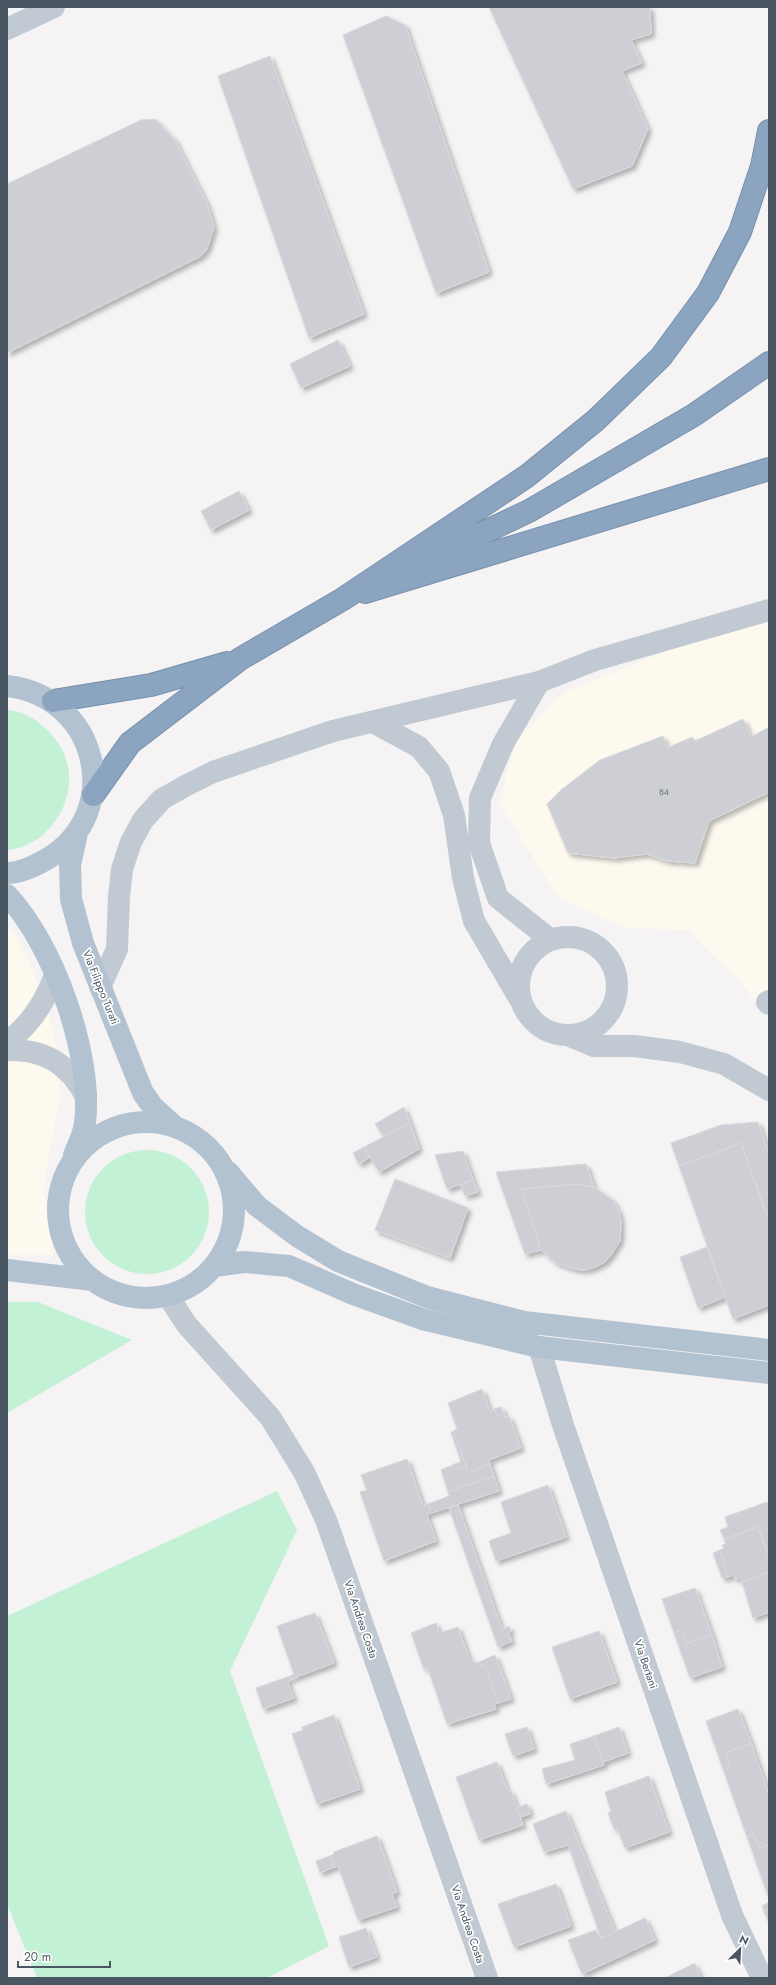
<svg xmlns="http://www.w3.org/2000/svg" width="776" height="1985" font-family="Jost,sans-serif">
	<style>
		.commercial { fill: #fdf9ef }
		.green { fill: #c3f1d5 }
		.building { fill: #cdcfd5; stroke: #d7d9de; filter: url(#shadow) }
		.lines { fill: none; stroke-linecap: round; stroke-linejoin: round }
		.highway-casing { stroke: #7690ad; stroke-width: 24 }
		.minor { stroke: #c1cad2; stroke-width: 22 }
		.major { stroke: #b3c2d1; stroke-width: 22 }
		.highway { stroke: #8ba5c1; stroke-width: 22 }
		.labels { text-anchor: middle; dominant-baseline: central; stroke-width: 3.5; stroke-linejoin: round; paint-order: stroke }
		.number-label { font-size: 9px; fill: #6b747e }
		.street-label { font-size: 11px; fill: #4a5661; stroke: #fff }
	</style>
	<defs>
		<filter id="shadow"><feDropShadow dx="3.5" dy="3.5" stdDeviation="2" flood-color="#0004"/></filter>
	</defs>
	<rect width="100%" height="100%" fill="#f5f3f3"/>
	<path class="commercial" d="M769 619V1018L738 979 698 941 691 930 624 928 558 897 499 803 516 741 563 693 709 634Z
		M7 925 13 931 28 958 52 1024 56 1047 60 1097 46 1171 44 1189 53 1255H7Z"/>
	<path class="green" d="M7 710C21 711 35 718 45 728 79 758 76 805 43 835 33 843 20 849 7 850Z
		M85 1212a62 62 0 1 1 124 0a62 62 0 1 1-124 0Z
		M7 1302H38L132 1340 7 1413Z
		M277 1491 297 1530 230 1671 329 1946 267 1978H37L7 1904V1616Z"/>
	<path class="building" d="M489 7H650L651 34 631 40 642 63 622 71 648 129 632 166 573 189Z
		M386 16 405 25 489 272 436 293 343 35Z
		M270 56 364 314 309 338 218 76Z
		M155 119 175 140 207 204 214 227 207 249 201 256 7 353V184L141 120Z
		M338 340 350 366 301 388 290 364Z
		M239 491 249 510 211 530 201 511Z
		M743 719 751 737 769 727V792L709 821 695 863 668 861 646 854 614 858 568 853 547 804 561 790 600 760 663 736 667 748 692 737 695 741Z
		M404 1107 410 1123 384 1137 375 1124Z
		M758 1122 769 1154V1221L741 1143 679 1166 671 1143 721 1125Z
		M410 1123 419 1149 379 1172 364 1147Z
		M741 1143 769 1221V1305L733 1319 679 1166Z
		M364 1147 370 1157 359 1164 353 1153Z
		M463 1151 473 1180 447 1189 435 1155Z
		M586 1164 594 1187 576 1184 521 1189 541 1250 525 1254 496 1172Z
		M395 1179 468 1208 450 1258 375 1230Z
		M473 1180 478 1192 465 1196 460 1185Z
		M576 1184 594 1187 613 1200 619 1212 621 1222 620 1241 611 1255 605 1262 595 1267 585 1270 574 1269 556 1263 541 1250 521 1189Z
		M707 1247 725 1297 698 1308 680 1257Z
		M482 1389 490 1411 494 1409 497 1416 504 1413 505 1418 509 1416 521 1448 489 1460 490 1464 468 1473 453 1431 457 1429 448 1403Z
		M501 1407 504 1413 497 1416 494 1409Z
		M453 1431 466 1466 459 1469 457 1463 461 1462 451 1432Z
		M407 1459 423 1506 428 1504 430 1511 431 1513 427 1515 436 1541 384 1561 360 1492 367 1490 361 1475Z
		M457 1463 459 1469 466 1466 468 1473 490 1464 494 1476 448 1492 441 1470Z
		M494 1476 499 1491 431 1513 428 1504 449 1496 448 1492Z
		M548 1485 566 1537 496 1561 489 1541 511 1533 501 1502Z
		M767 1502 769 1506V1558L758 1527 724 1539 720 1530 728 1527 725 1517Z
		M458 1505 502 1630 509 1626 511 1631 508 1633 512 1641 498 1647 449 1508Z
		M758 1527 769 1558V1572L742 1582 740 1578 735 1579 733 1575 728 1577 720 1550 724 1549 722 1545 726 1544 724 1539Z
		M720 1550 728 1577 722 1578 713 1553Z
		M768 1572 769 1612 753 1618 742 1582Z
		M695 1588 712 1635 687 1643 682 1630 674 1633 662 1599Z
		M315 1613 334 1663 291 1679 290 1676 294 1674 277 1626Z
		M436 1623 439 1633 458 1627 470 1661 473 1660 474 1663 479 1662 481 1666 485 1665 498 1703 494 1704 496 1709 447 1724 429 1672 427 1668 424 1669 411 1633Z
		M682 1630 687 1643 712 1635 722 1667 690 1678 674 1633Z
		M599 1631 617 1682 570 1699 552 1647Z
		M495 1655 511 1699 498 1703 485 1665 481 1666 479 1662Z
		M290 1676 291 1679 287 1681 294 1698 263 1709 256 1688Z
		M738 1709 751 1743 726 1753 730 1767 723 1769 706 1721Z
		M334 1715 360 1789 317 1804 292 1734 303 1730 302 1727Z
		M527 1727 534 1749 513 1756 505 1734Z
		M619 1727 628 1753 603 1762 594 1736Z
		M594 1736 604 1765 546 1784 542 1769 575 1760 570 1744Z
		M751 1743 769 1795V1845L759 1848 754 1834 747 1837 723 1769 730 1767 726 1753Z
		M497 1762 508 1792 511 1791 523 1825 479 1840 456 1777Z
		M649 1776 669 1832 625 1848 617 1828 614 1829 608 1813 611 1812 605 1792Z
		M527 1804 530 1814 520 1817 516 1808Z
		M566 1811 615 1932 601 1938 568 1845 544 1852 533 1824Z
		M754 1834 759 1848 769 1845V1884L764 1885 747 1837Z
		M377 1836 397 1892 392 1894 397 1907 358 1920 338 1866 334 1867 330 1856 334 1854V1852Z
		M330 1856 334 1867 320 1873 316 1861Z
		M556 1884 571 1926 514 1947 498 1904Z
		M769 1884V1898L764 1885Z
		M769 1902V1923L762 1906Z
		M645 1918 655 1940 582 1974 568 1940 596 1930 600 1939Z
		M366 1928 377 1957 349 1967 339 1937Z
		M693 1964H695L701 1978H665Z"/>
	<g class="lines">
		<g class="highway-casing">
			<path id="highway" d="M411 567 529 511 694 415 769 363
				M365 592 769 469
				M53 701 151 685 227 663
				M93 795 130 743 240 659 343 599 527 476 596 420 661 357 708 293 740 232 762 166 769 131"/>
		</g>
		<path class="minor" d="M7 29 54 7
			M539 682 503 744 480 798 479 843 498 898 551 940
			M373 722 419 747 439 771 454 815 463 878 474 921 522 1003
			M519 986a49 49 0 1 1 98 0a49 49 0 1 1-98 0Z
			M100 987 117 949 119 897 122 869 131 842 143 820 162 799 187 785 213 772 333 731 539 682 595 660 769 610
			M769 1001 767 1002 769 1004
			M568 1035 594 1046H634L680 1052 724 1064 769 1090
			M7 1042C31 1025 45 1002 55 975
			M7 1050C45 1049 68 1064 86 1096
			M168 1296 187 1325 270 1417 304 1472 326 1520 487 1978
			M539 1347 564 1428 732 1915 762 1978"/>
		<path class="major" d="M7 686C98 696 126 812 47 859 35 866 21 873 7 873
			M77 833 70 865 71 899 83 943 143 1093 153 1107 175 1127
			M7 895C54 945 93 1055 85 1123 84 1134 78 1145 74 1155
			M58 1210a88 88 0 1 1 176 0a88 88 0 1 1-176 0Z
			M228 1172 257 1206 297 1236 338 1261 427 1297 524 1322 769 1350
			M215 1266 244 1262 289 1266 353 1294 422 1319 539 1347 769 1373
			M7 1270 93 1280"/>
		<use href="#highway" class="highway"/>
	</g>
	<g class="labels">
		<g class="number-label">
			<text x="664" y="791">84</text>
		</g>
		<g class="street-label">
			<text transform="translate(101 987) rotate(68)">Via Filippo Turati</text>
			<text transform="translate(361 1619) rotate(71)">Via Andrea Costa</text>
			<text transform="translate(646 1664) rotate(71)">Via Bertani</text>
			<text transform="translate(468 1924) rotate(71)">Via Andrea Costa</text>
		</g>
	</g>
	<rect width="776" height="1985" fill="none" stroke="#4a5661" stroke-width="16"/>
	<g transform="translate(740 1949) rotate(24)" stroke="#ffffff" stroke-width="3" paint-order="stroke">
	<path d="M0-3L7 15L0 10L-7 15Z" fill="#4a5661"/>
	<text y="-6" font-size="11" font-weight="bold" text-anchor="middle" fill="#4a5661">N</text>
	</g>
	<path d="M18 1961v6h92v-6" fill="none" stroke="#4a5661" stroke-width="2"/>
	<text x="24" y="1961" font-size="12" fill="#4a5661" stroke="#ffffff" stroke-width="3" paint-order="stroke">20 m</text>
</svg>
